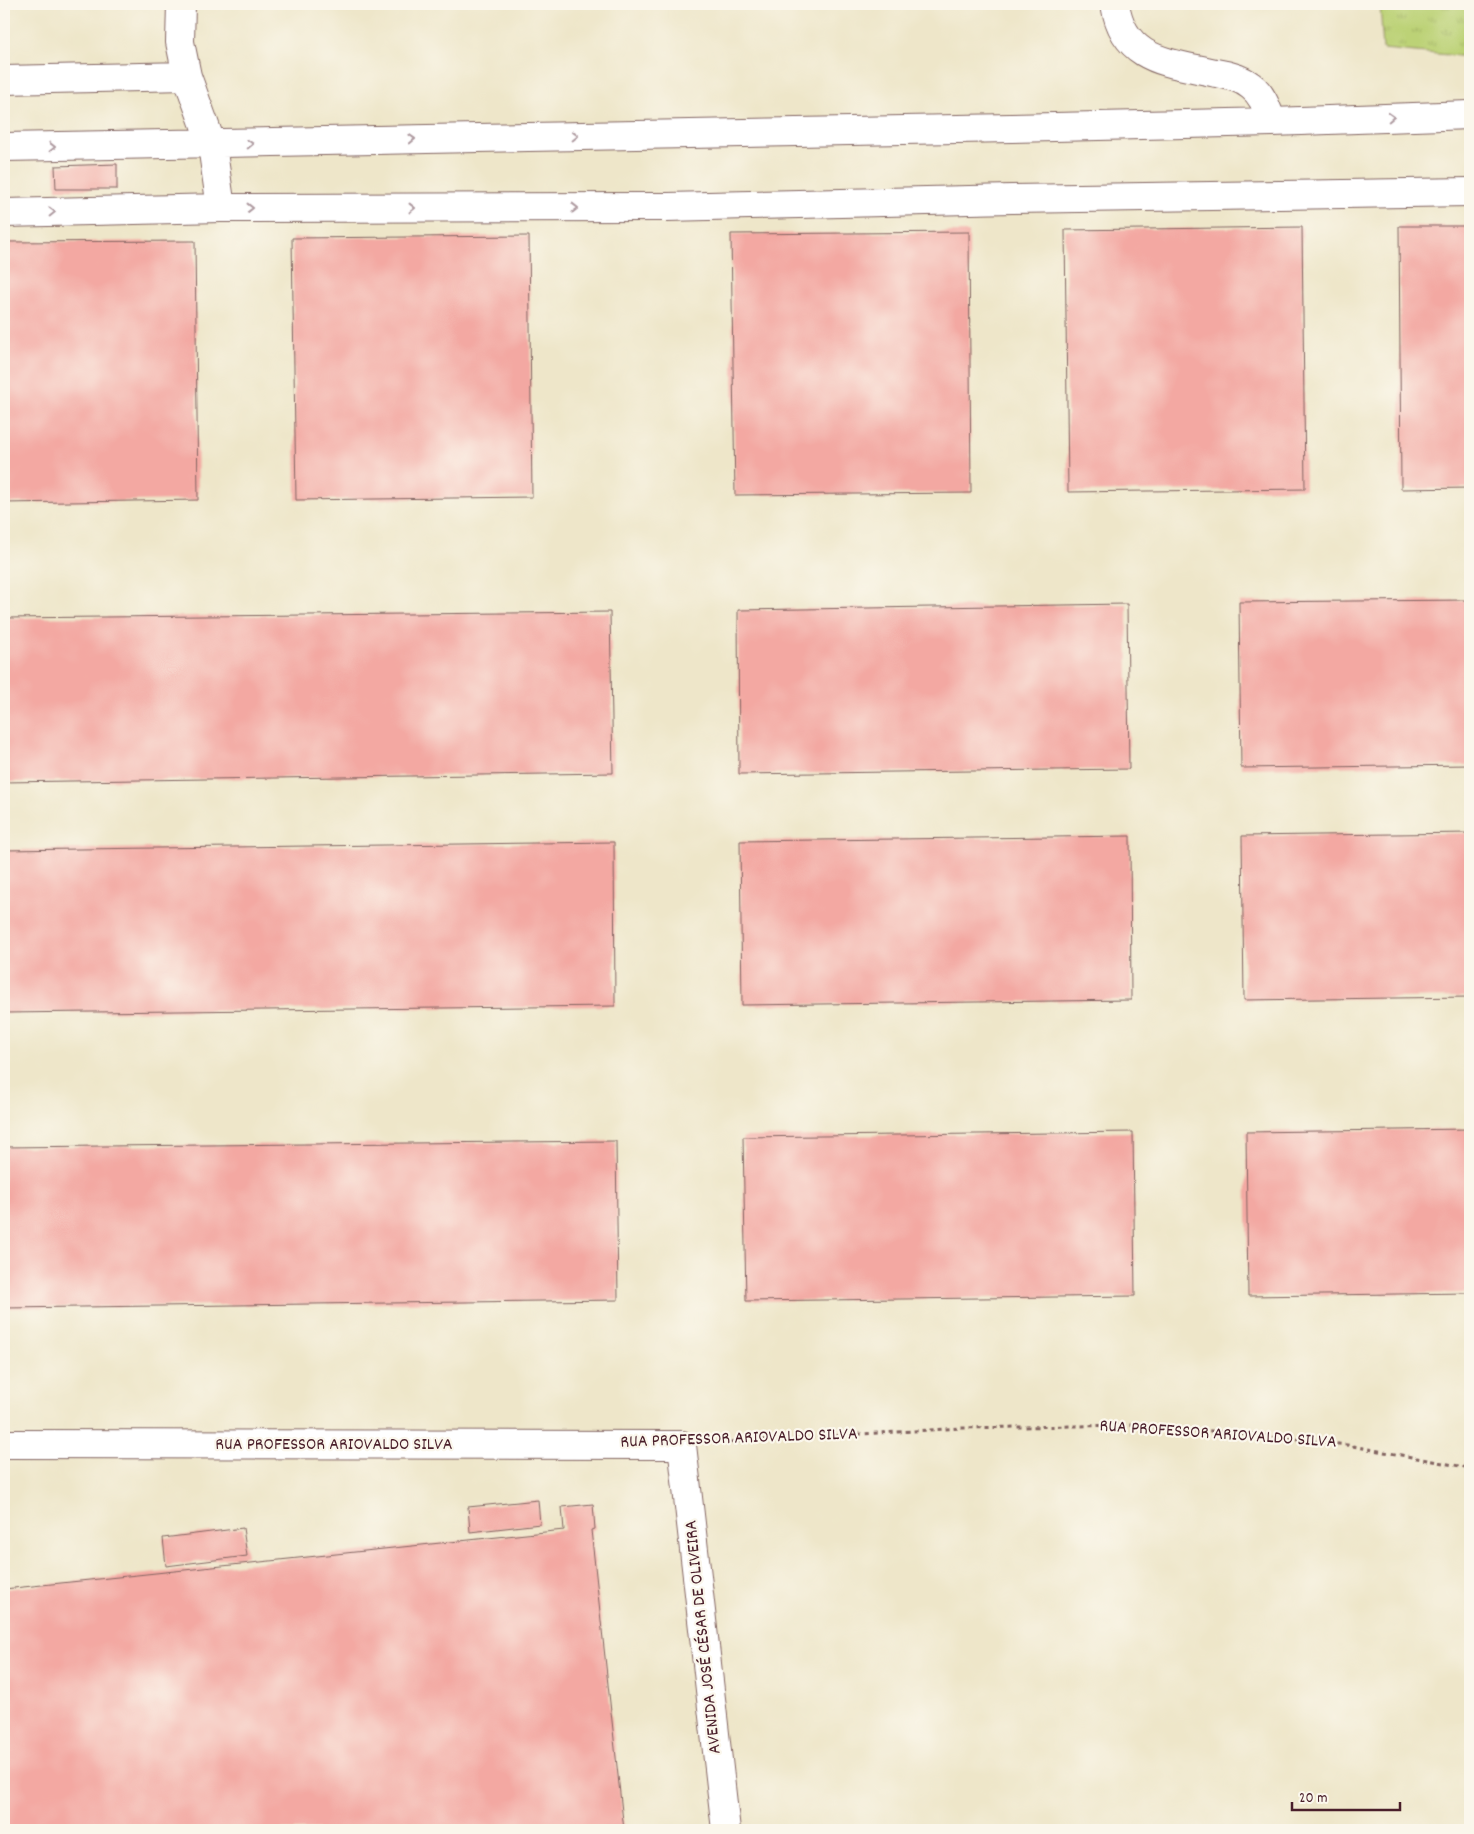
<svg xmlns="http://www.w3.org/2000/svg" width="1474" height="1834" font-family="Dekko,sans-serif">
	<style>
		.park { fill: url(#park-tufts); stroke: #837850 }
		.building { fill: #f3a8a2 }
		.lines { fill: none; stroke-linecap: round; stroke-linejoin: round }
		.minor-casing { stroke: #836562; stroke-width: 30 }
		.path { stroke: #836562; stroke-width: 3; stroke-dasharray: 4 4; stroke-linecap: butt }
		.minor { stroke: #fff; stroke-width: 28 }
		.oneway { stroke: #ae9aa0 }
		.labels { text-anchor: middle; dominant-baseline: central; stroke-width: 4.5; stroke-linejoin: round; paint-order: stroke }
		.street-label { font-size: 18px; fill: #4a1f2b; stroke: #fbf7ec }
	</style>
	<defs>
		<pattern id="park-tufts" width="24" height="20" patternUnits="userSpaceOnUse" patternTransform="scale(1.25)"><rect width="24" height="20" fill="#bcd276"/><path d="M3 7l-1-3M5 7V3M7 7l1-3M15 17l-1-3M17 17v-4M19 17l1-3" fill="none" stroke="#a3b466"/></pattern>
	</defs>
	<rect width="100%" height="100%" fill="#fbf7ec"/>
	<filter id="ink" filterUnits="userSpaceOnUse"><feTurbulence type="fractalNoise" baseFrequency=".02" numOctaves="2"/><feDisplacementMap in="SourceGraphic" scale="10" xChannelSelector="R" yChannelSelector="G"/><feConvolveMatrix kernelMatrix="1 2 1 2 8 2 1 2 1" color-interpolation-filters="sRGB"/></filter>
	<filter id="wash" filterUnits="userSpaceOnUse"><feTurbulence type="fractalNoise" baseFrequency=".0096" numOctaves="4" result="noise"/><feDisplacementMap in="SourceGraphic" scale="20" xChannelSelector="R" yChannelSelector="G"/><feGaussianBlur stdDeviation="1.12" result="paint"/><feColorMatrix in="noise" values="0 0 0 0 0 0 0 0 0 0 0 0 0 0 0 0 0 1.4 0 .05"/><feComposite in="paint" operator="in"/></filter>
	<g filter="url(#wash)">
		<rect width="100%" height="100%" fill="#eee6c9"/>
		<path class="park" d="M1380 4H1470V57L1383 49Z"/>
		<g id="blocks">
			<path class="building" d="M117 164V189H56L55 166Z
				M1399 226H1470V488L1401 489Z
				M1302 227 1305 489 1068 492 1065 230Z
				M969 232 971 493 735 495 731 234Z
				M529 236 532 497 296 500 292 238Z
				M195 241 198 500 4 503V242Z
				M1470 600V765L1241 768 1239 602Z
				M1127 604 1129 769 739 774 738 610Z
				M610 612 613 773 4 782V618Z
				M1470 833V997L1244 1000 1242 836Z
				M1130 836 1131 1000 742 1005 740 841Z
				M614 842 615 1006 4 1013V850Z
				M1470 1129V1293L1248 1296 1246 1132Z
				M1133 1132 1135 1296 746 1301 743 1137Z
				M616 1141 618 1300 4 1308V1147Z
				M538 1500 540 1524 470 1532 468 1507Z
				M593 1504 595 1529 591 1530 624 1830H4V1589L564 1530 562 1507Z
				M243 1528 247 1556 166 1566 163 1538Z"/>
		</g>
	</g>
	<g filter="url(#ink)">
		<use href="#blocks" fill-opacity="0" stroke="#836562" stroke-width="1"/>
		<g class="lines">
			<g class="minor-casing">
				<path id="minor" d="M181 4 180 42 187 76 212 145 221 208
					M1115 4C1124 62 1169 62 1216 73 1229 75 1241 78 1251 86 1263 95 1267 109 1272 122
					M4 80 187 76
					M4 147 1011 128 1272 122 1470 115
					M4 213 221 208 667 207 1012 199 1470 192
					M4 1444 682 1445 726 1830"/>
			</g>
			<path class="path" d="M714 1443 962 1428 1133 1425 1250 1434 1347 1445 1470 1468"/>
			<use href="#minor" class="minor"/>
		</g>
		<defs><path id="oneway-chevron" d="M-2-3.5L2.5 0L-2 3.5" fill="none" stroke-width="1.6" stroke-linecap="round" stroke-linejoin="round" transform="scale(1.25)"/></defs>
		<g class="oneway">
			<use href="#oneway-chevron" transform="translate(1391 117) rotate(-2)"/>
			<use href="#oneway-chevron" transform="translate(575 136) rotate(-1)"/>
			<use href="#oneway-chevron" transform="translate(412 139) rotate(-2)"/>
			<use href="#oneway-chevron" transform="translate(250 144) rotate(-2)"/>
			<use href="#oneway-chevron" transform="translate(52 147) rotate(-1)"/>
			<use href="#oneway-chevron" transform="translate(250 208)"/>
			<use href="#oneway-chevron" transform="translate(412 208)"/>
			<use href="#oneway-chevron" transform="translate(575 208)"/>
			<use href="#oneway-chevron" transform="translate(52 212) rotate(-1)"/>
		</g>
	</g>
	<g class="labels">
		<g class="street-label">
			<text transform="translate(1218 1435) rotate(4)">RUA PROFESSOR ARIOVALDO SILVA</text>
			<text transform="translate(739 1439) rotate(-2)">RUA PROFESSOR ARIOVALDO SILVA</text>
			<text x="334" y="1445">RUA PROFESSOR ARIOVALDO SILVA</text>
			<text transform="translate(704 1637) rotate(-96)">AVENIDA JOSÉ CÉSAR DE OLIVEIRA</text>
		</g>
	</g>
	<rect width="1474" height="1834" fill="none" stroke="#fbf7ec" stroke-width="20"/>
	<path d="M1292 1802v8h108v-8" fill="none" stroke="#4a1f2b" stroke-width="2.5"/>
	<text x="1299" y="1802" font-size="15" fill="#4a1f2b" stroke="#fbf7ec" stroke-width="4" paint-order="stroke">20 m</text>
</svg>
